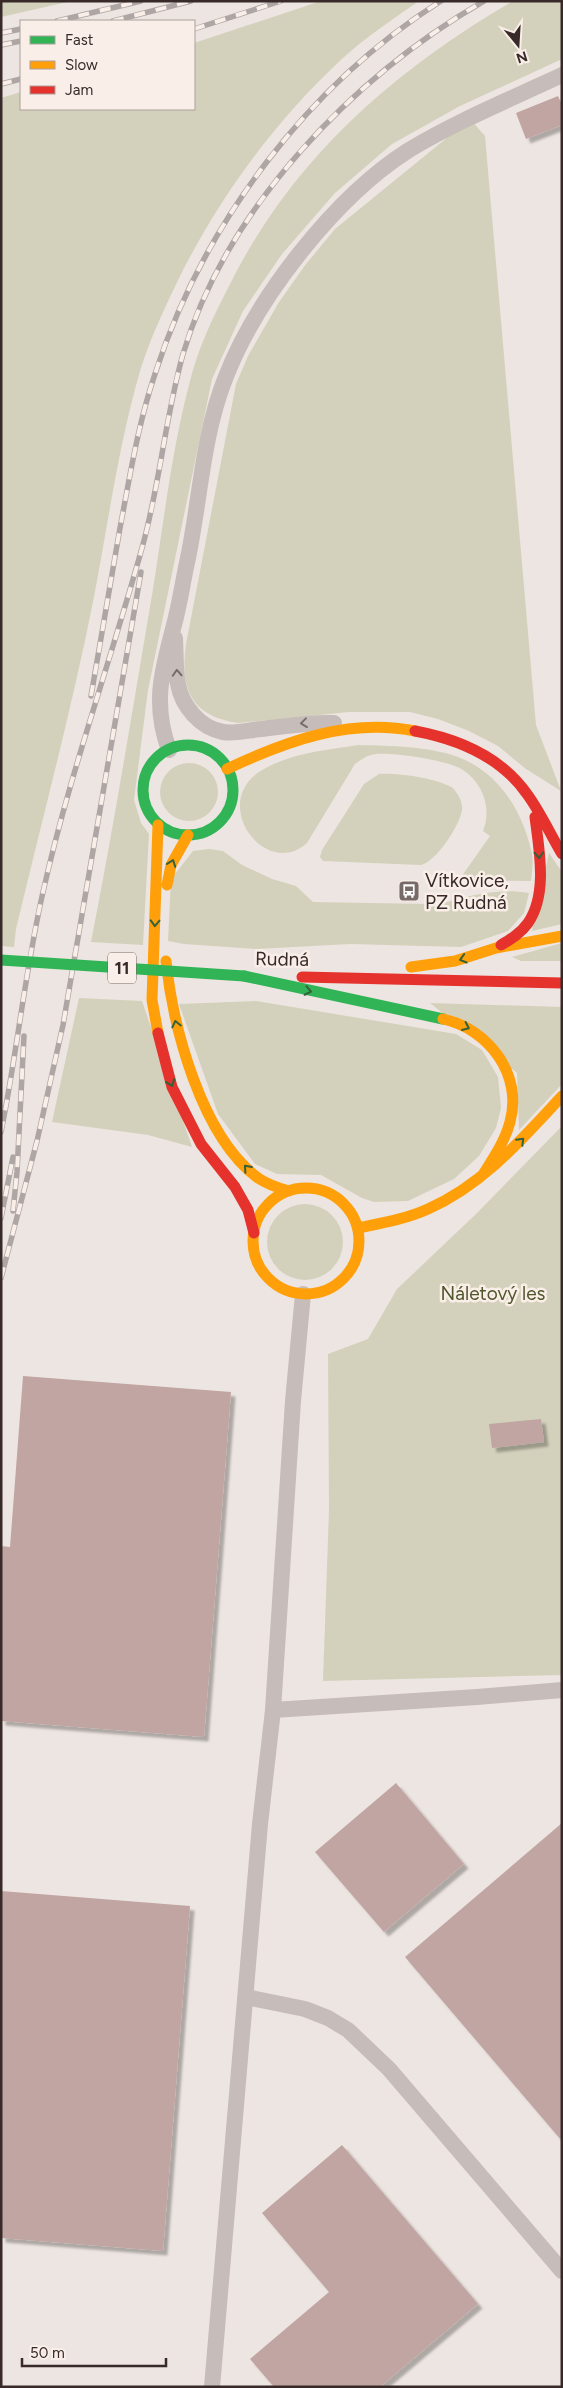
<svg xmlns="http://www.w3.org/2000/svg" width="563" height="2388" font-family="Figtree,sans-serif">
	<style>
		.green { fill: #d3d1bb }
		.building { fill: #c1a5a3; filter: url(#shadow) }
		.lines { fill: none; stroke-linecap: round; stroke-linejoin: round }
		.street { stroke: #c6bdba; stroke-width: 16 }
		.fast { stroke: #30b455; stroke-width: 11 }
		.slow { stroke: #ff9f0a; stroke-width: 11 }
		.jam { stroke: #e5322d; stroke-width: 11 }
		.rail-casing { stroke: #aea6a4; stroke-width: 5.5 }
		.rail { stroke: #faeee8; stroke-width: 4; stroke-dasharray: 11; stroke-linecap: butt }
		.fast-bridge { stroke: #30b455; stroke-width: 11 }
		.oneway { stroke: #776c6a }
		.oneway2 { stroke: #34613a }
		.labels { text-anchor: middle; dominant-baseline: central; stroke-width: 5; stroke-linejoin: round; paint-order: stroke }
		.shield { fill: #faeee8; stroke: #726562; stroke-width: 1 }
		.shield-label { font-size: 18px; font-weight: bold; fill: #372a28 }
		.poi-label { font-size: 19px; fill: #372a28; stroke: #faeee8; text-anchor: start }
		.street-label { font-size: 19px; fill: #372a28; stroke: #faeee8 }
		.park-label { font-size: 19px; fill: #4f562c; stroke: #faeee8 }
	</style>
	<defs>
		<filter id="shadow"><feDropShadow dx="4.5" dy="4.5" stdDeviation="1" flood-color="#0004"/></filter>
	</defs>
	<rect width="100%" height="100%" fill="#ede5e1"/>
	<path class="green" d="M1 1H72L1 17Z
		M321 1H419C393 19 366 37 343 58 277 119 224 191 183 270 167 303 151 336 140 371 118 447 108 525 93 602 71 712 42 820 16 929L14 947 1 946V98L21 92V109H194V43Z
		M513 1H562V59L460 106 392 144 335 193 282 254 243 311 212 379 148 690 134 800 141 823 149 834 143 945 91 942C114 825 133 707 153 589 164 520 172 448 190 381 198 349 212 319 227 290 290 161 390 73 513 1Z
		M470 119 485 136 536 725 561 791 526 769 498 746 469 731 438 719 410 712H349L238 723C190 716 180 688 186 644L236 384 248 356 279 302 306 264 335 229Z
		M359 745C391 746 428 746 458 757 498 772 522 810 531 850 534 859 532 871 531 881L459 880 490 836 483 831C492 809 483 783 463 770 448 760 393 752 376 754 367 755 362 759 355 764L307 843C266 880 210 805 259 772 288 753 327 750 359 745Z
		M160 792a29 29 0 1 1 58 0a29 29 0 1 1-58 0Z
		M379 774C399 773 436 778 453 788 458 794 463 802 462 810 460 825 436 862 421 865L323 861 320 857 322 850 364 784Z
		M209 849 223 851 242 865 272 879 296 886 313 902 428 904 427 908C460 898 495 887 529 893L524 913 508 931 461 947 350 944 257 949 184 944 168 941 171 879 193 851Z
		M549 853 562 872V924L532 931Z
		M562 943V961H521L512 957Z
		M79 998 142 1001 192 1147 148 1135 52 1122Z
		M256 1001 456 1034 482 1050 498 1077 501 1108 496 1128 479 1156 454 1179 408 1201 374 1202 362 1198 321 1175 277 1174 255 1164 218 1114 179 1004Z
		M430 1003 562 1007V1084L519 1130 517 1073Z
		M562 1126V1675L323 1681 329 1510 328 1354 368 1339 397 1289 475 1215Z
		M267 1242a38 38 0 1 1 76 0a38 38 0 1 1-76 0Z"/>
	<path class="building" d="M558 96 562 105V125L526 139 516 113Z
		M23 1376 231 1392 204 1737 1 1721V1546L10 1547Z
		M541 1419 544 1442 492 1448 489 1424Z
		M396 1783 464 1864 384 1932 315 1852Z
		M562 1823V2141L405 1957Z
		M1 1891 190 1906 163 2251 1 2238Z
		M342 2145 478 2304 380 2387H274L250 2359 329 2292 262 2213Z"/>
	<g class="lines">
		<path class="street" d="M175 638C176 653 175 669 178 684 182 706 200 728 223 732 235 734 249 730 261 729 286 726 309 722 334 723
			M169 750C152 703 162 671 174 625 180 603 183 580 188 558 200 500 203 434 225 379 256 298 335 197 409 150 457 121 511 99 562 75
			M273 1710 477 1697 562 1690
			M246 1997 305 2009 328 2018 348 2030 389 2069 562 2271
			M212 2387 260 1824 273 1710 293 1401 303 1294"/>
		<path class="fast" d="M143 790a45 45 0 1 1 90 0a45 45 0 1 1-90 0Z
			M244 976 443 1019"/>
		<path class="slow" d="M227 769C286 741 349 718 415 731
			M158 825 152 1000 158 1033
			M167 885 171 865 188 835
			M166 961C173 1027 201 1136 258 1178 267 1184 278 1188 289 1191
			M411 967 455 961 496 948 562 936
			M443 1019C489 1029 523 1075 510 1122 505 1141 494 1157 484 1173
			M253 1241a53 53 0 1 1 106 0a53 53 0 1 1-106 0Z
			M358 1228C382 1223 406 1219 428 1209 483 1185 522 1139 562 1096"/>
		<path class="jam" d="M415 731C458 739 501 757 527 794 541 813 550 834 562 854
			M501 945C511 939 521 933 528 923 548 894 539 849 535 817
			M302 977 562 983
			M158 1033 172 1087 201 1144 235 1187 248 1210 254 1233"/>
		<g class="rail-casing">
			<path id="rail" d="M57 21 141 1
				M113 21 191 1
				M194 29 281 1
				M1 33 21 29
				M1 45 21 41
				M1 84 21 79
				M91 696C101 640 110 584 120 528 130 476 138 424 155 374 203 224 308 85 441 1
				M1 1132C17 1053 25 971 43 892 69 776 110 663 142 548 160 484 165 418 183 354 227 207 354 76 484 1
				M13 1211 17 1172 24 1036
				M1 1218 13 1157
				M1 1278 37 1141 63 1025 141 572"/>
		</g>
		<use href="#rail" class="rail"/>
		<path class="fast-bridge" d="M1 960 244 976"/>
	</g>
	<defs><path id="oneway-chevron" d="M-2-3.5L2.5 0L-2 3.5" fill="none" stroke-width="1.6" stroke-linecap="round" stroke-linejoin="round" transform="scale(1.25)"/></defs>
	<g class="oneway">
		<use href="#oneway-chevron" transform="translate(177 673) rotate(-93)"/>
		<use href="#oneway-chevron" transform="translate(304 723) rotate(173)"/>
	</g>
	<g class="oneway2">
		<use href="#oneway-chevron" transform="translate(539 855) rotate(87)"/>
		<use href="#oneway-chevron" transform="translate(172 863) rotate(-70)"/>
		<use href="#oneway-chevron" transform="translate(155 923) rotate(92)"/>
		<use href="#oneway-chevron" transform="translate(463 959) rotate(164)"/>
		<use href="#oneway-chevron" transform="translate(308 991) rotate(12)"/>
		<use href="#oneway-chevron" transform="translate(176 1024) rotate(-103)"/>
		<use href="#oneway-chevron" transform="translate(466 1027) rotate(25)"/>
		<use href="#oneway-chevron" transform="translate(171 1083) rotate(70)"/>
		<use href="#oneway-chevron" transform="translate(521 1141) rotate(-45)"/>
		<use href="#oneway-chevron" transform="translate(247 1168) rotate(-132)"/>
	</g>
	<defs>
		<g id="bus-square" transform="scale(1.125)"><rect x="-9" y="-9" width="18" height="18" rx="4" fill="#776b69" stroke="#faeee8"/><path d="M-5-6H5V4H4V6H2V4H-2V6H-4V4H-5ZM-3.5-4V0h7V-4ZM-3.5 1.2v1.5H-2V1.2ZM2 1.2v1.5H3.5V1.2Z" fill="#fff"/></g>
	</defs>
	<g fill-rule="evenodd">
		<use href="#bus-square" x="409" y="891"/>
	</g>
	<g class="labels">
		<rect class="shield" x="108" y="952.5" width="28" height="31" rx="4"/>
		<g class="shield-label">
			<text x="122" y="968">11</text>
		</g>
		<g class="poi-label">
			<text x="425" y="880">Vítkovice,<tspan x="425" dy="22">PZ Rudná</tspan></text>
		</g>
		<g class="street-label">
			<text transform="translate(282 959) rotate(1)">Rudná</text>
		</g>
		<g class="park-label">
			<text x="493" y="1293">Náletový les</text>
		</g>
	</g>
	<rect width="563" height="2388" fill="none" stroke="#372a28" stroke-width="5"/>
	<rect x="20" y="20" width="175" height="90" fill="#faeee8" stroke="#aca09b"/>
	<rect x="30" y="36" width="25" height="8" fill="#30b455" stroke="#aca09b"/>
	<text x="65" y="45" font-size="15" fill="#372a28">Fast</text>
	<rect x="30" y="61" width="25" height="8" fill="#ff9f0a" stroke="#aca09b"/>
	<text x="65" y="70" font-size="15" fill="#372a28">Slow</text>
	<rect x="30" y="86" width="25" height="8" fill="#e5322d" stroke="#aca09b"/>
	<text x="65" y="95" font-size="15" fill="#372a28">Jam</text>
	<g transform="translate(518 45) rotate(162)" stroke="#faeee8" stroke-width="4" paint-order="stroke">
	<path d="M0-4L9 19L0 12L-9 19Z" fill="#372a28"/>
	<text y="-8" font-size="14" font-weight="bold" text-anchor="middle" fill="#372a28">N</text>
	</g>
	<path d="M22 2358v8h144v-8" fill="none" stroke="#372a28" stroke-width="2.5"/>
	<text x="30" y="2358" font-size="15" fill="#372a28" stroke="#faeee8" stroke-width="4" paint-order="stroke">50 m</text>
</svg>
